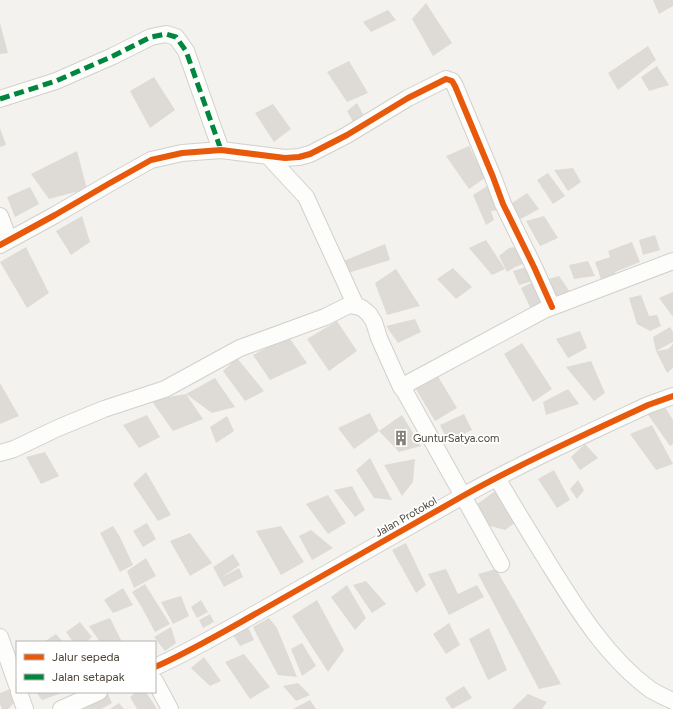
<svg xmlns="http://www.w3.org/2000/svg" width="673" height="709" font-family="Figtree,sans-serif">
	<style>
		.building { fill: #dedbd6 }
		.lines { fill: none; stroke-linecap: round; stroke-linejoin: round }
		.minor-casing { stroke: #d2d0cb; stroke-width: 18 }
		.minor { stroke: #fdfdfc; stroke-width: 16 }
		.quiet { stroke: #00873e; stroke-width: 5; stroke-dasharray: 10 5; stroke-linecap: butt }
		.cycleway-casing { stroke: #fff; stroke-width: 8 }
		.cycleway { stroke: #e8590c; stroke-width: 6 }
		.labels { text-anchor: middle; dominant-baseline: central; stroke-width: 3.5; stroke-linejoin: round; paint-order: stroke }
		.poi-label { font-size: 11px; fill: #4b4439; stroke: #fff; text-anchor: start }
		.street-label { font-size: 11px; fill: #4b4439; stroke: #fff }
	</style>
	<rect width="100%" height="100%" fill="#f4f2ee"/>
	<path class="building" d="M653 0H673V6L659 14Z
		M426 3 452 43 433 56 412 19Z
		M388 10 396 20 371 32 363 22Z
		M0 23 8 53 0 54Z
		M648 46 656 60 618 90 608 73Z
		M349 61 368 93 347 102 327 72Z
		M657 66 669 85 649 91 641 77Z
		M154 77 175 110 150 128 130 91Z
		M357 103 364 116 353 122 347 111Z
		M273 104 291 129 274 142 255 113Z
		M0 128 6 145 0 147Z
		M469 146 485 178 469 189 446 156Z
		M77 151 87 189 49 199 31 174Z
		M573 168 581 182 568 191 554 170Z
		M548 173 565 196 553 204 537 180Z
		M489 185 499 210 491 211 494 220 486 225 473 195Z
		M30 187 39 204 15 217 7 197Z
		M527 193 539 209 521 219 509 205Z
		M82 216 90 242 71 255 56 231Z
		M544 216 558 238 540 246 526 221Z
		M655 235 660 250 643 255 639 240Z
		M486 240 505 269 492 275 469 248Z
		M632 242 640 262 615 272 617 276 602 282 595 262 610 257 608 251Z
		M385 244 390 260 348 273 341 262Z
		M521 246 528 262 515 267 507 272 499 256 509 248Z
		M26 247 49 293 27 308 0 262Z
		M588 261 595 276 574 279 569 265Z
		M530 266 537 280 519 285 513 271Z
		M453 268 472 287 456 299 437 279Z
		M396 269 420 306 387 315 375 283Z
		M559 276 570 292 554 298 545 280Z
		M537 280 547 301 531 309 521 288Z
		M673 292V317L659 298Z
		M641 295 649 316 657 315 661 326 650 331 637 324 629 298Z
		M415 319 421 332 398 343 386 326Z
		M337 321 357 351 329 371 307 339Z
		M670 327 673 332V342L656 351 653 337Z
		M580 331 587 348 568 358 556 339Z
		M288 336 307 363 270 380 253 355Z
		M522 343 552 389 533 402 504 354Z
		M673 344V368L667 373 656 351 668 349Z
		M237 358 264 391 245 401 223 371Z
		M591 361 605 393 594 401 566 367Z
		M436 373 457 408 435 421 414 386Z
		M215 378 235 407 212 413 186 394 203 419 173 431 151 400 186 394Z
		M0 383 19 416 0 424Z
		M568 389 579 404 546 415 543 402Z
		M665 407 673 420V444L670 446 646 412Z
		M370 413 379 431 354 449 338 428Z
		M464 414 472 430 448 442 440 425Z
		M147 415 160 437 139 448 123 425Z
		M402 415 421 446 399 452 379 431Z
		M227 416 234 431 216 443 210 427Z
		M652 425 673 464 656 470 630 434Z
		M585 444 598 458 580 470 571 457Z
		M45 452 59 476 41 484 26 457Z
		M370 458 392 500 374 498 356 470Z
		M415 459 413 482 402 496 384 465Z
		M554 470 570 500 557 508 538 479Z
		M146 472 171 515 158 521 133 484Z
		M578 480 584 490 577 499 570 489Z
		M352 486 365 510 355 517 334 490Z
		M498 489 519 520 505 530 486 525 473 507Z
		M328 495 346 523 328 534 306 504Z
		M147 523 156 539 143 547 133 531Z
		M113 526 120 537 133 565 120 572 100 533Z
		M281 526 304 562 281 575 256 531Z
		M311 530 333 548 312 560 299 536Z
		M190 533 212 563 190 576 170 541Z
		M406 543 426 585 416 593 392 550Z
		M233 554 240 565 222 577 239 568 243 577 224 587 213 567Z
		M146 558 156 576 134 588 127 571Z
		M446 569 458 594 477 585 484 597 449 615 428 574Z
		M496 569 522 614 561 684 539 689 478 574Z
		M366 581 386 604 372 613 353 585Z
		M145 584 170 624 155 632 141 606 132 592Z
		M347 585 366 618 355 630 331 597Z
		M123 588 133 605 113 613 104 600Z
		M181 596 189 616 173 624 161 602Z
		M201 600 208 612 197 618 191 607Z
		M317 600 344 650 328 672 292 616Z
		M210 614 214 622 203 628 199 620Z
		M110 618 122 642H100L89 626Z
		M269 618 277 628 297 677 278 675 260 641 253 627Z
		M80 622 92 637 86 642H73L66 632Z
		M449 623 460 645 446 654 433 634Z
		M247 625 254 640 240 646 233 635Z
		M171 627 176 643 165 651 154 637Z
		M489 628 507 670 488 680 469 639Z
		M56 634 63 642H44Z
		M302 643 316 666 302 676 291 649Z
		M244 654 270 687 250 699 225 662Z
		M204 657 221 681 210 686 191 668Z
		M298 683 310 695 296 701 283 686Z
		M464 686 472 698 452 709 445 698Z
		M13 688 18 699 8 709H2L0 704V693Z
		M36 692H65L42 700Z
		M107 692 112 703 101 709H81Z
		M136 692H146L157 709H137L130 697Z
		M528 694 547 702 542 709H514L513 708Z
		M310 700 316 709H293Z
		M119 703 124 709H110Z"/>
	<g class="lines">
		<g class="minor-casing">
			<path id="minor" d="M0 99 56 81 113 56 151 37 166 34 176 37 186 51 221 150
				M268 156 306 197 356 306
				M0 216 9 240
				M0 245 55 215 110 183 151 160 182 153 221 150 285 158 299 157 310 154 347 135 408 98 446 79 452 81 455 86 493 177 503 204 534 267 552 307
				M0 453 14 449 58 428 104 409 165 389 240 348 325 317 349 305 356 306 362 308 369 314 374 322 379 338 401 387
				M497 478C514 507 531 535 549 564 577 609 607 658 651 690 658 694 666 698 673 701
				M501 564 405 392 401 387 544 310 673 261
				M0 637 17 685
				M155 667C193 650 228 629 264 609 330 572 395 534 461 497 522 463 586 434 648 405L673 396
				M155 681 170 709
				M19 692 25 709
				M61 709 99 692"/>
		</g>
		<use href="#minor" class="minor"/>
		<path class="quiet" d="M0 99 56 81 113 56 151 37 166 34 176 37 186 51 221 150"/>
		<g class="cycleway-casing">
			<path id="cycleway" d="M0 245 55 215 110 183 151 160 182 153 221 150 285 158 299 157 310 154 347 135 408 98 446 79 452 81 455 86 493 177 503 204 534 267 552 307
				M155 667C193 650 228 629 264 609 330 572 395 534 461 497 522 463 586 434 648 405L673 396"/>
		</g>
		<use href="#cycleway" class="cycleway"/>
	</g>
	<defs>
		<g id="building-bare" transform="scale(1.2)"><path d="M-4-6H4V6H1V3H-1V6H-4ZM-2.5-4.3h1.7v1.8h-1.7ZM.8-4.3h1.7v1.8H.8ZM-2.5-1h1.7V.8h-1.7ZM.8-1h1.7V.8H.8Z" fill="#868178" stroke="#fff" stroke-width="2.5" paint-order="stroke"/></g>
	</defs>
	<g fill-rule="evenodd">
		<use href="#building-bare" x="401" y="438"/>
	</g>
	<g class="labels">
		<g class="poi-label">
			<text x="413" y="438">GunturSatya.com</text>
		</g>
		<g class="street-label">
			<text transform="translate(406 517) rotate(-30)">Jalan Protokol</text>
		</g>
	</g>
	<rect x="16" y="641" width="140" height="52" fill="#ffffff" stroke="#b7b4b0"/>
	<rect x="24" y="654" width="20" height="6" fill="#e8590c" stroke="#b7b4b0"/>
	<text x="52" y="661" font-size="12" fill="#4b4439">Jalur sepeda</text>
	<rect x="24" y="674" width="20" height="6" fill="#00873e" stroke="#b7b4b0"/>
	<text x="52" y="681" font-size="12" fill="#4b4439">Jalan setapak</text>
</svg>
